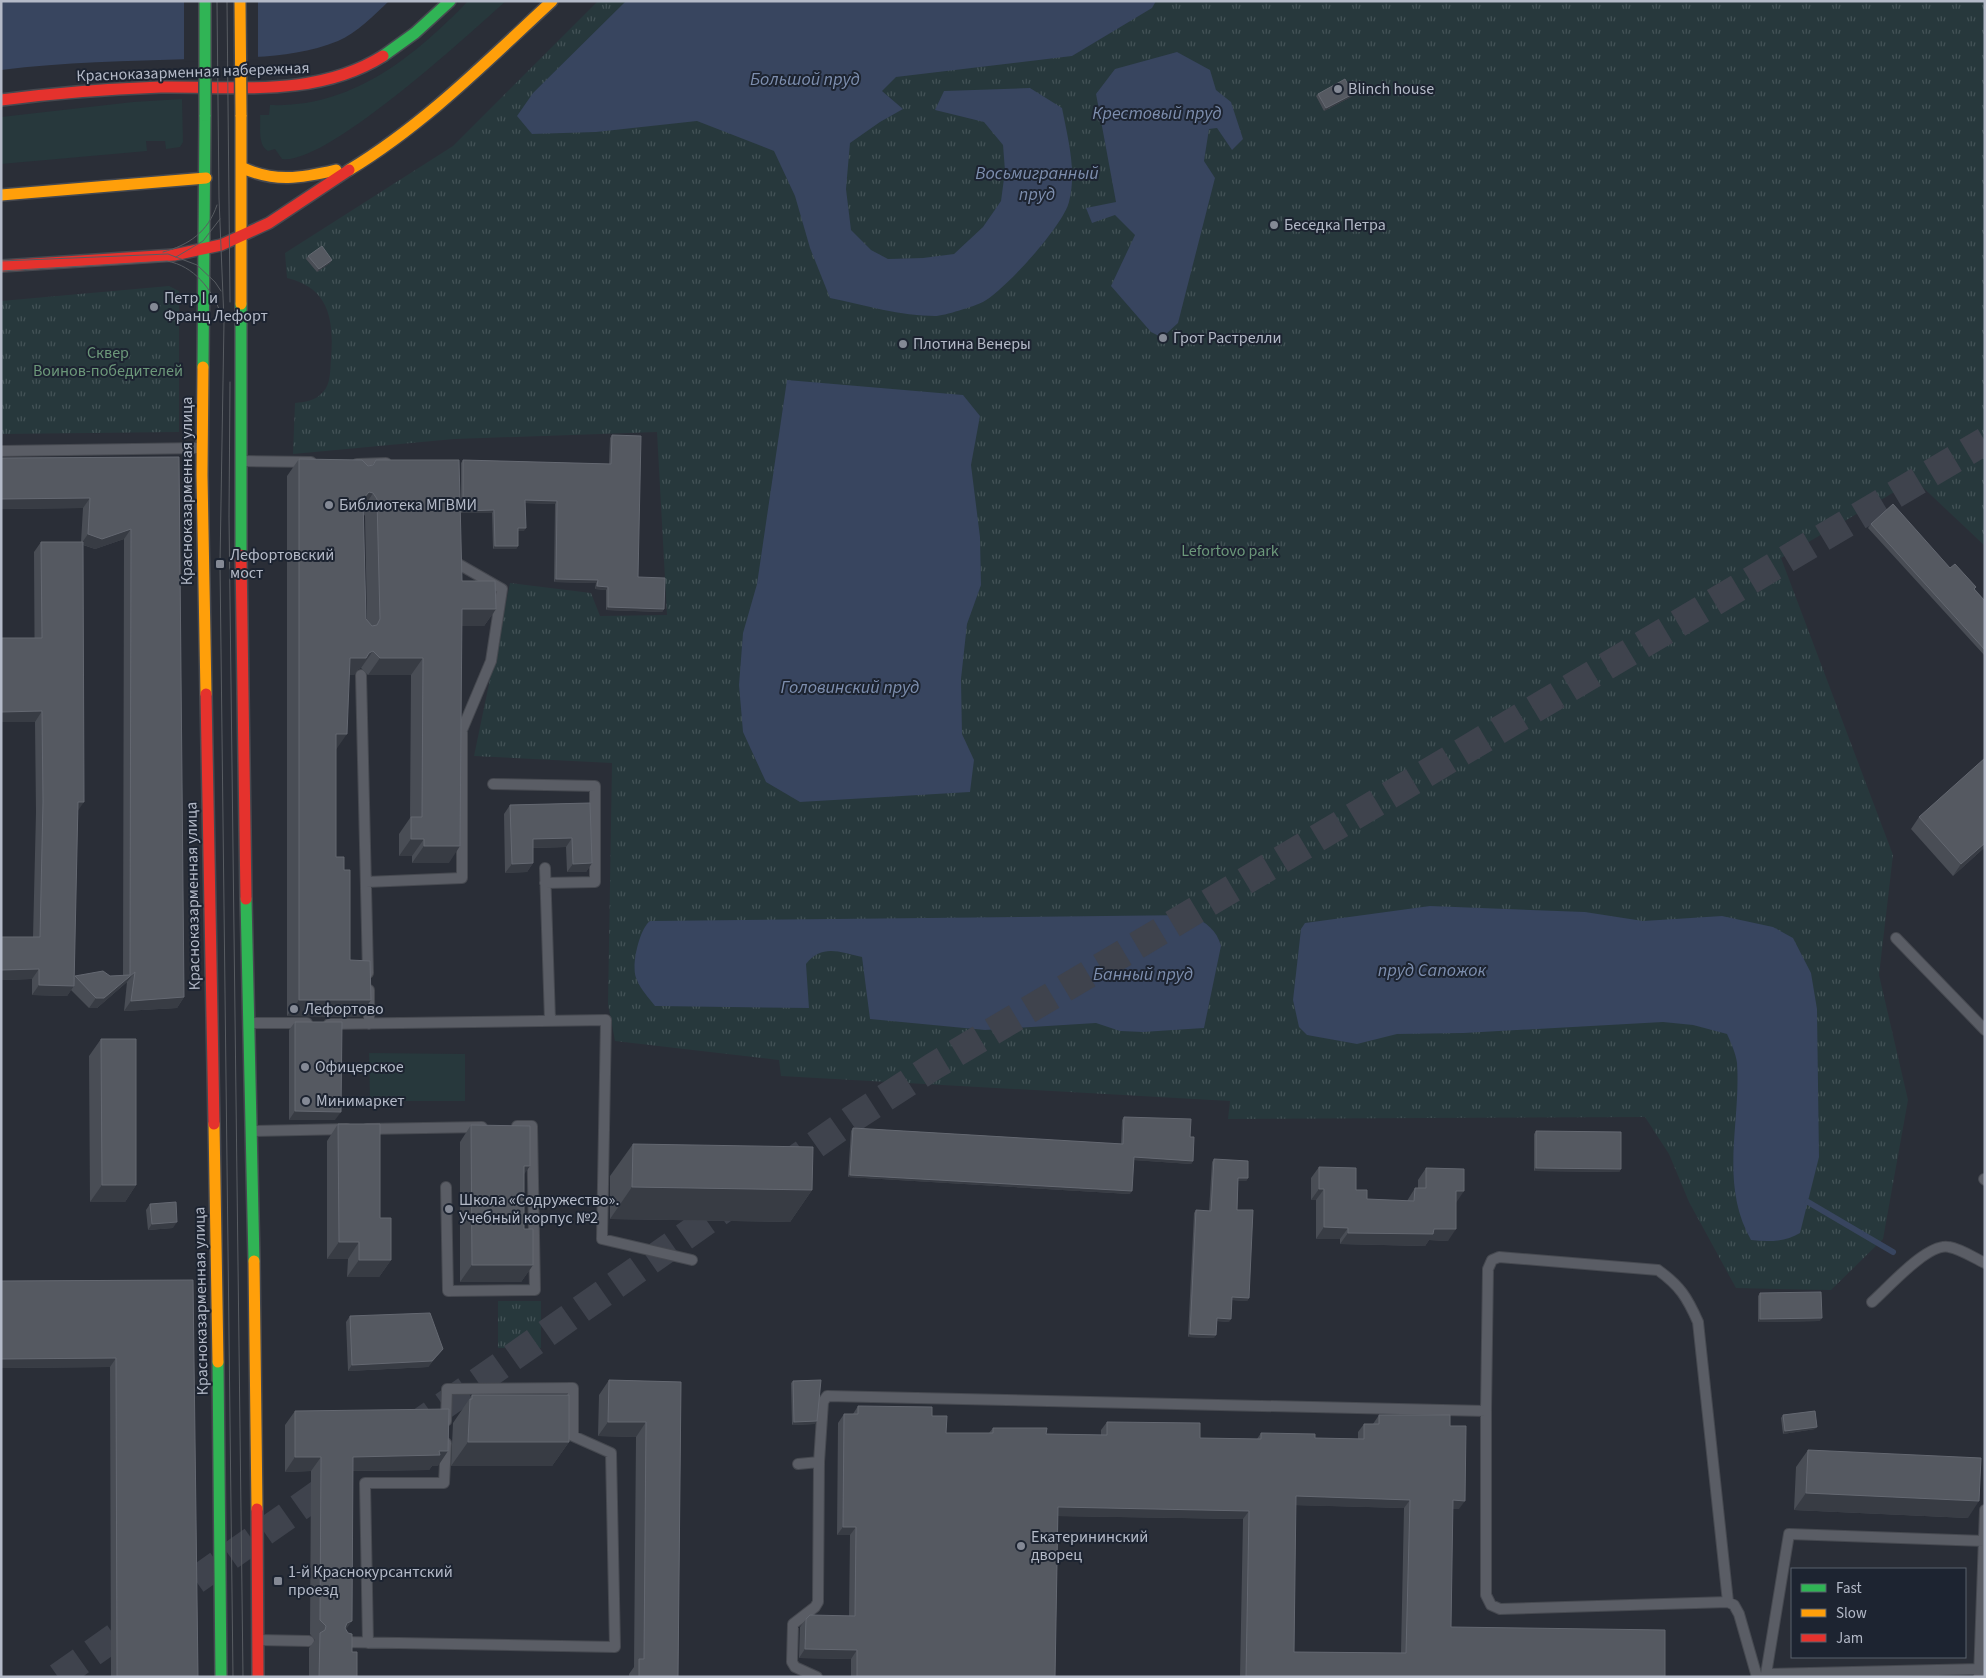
<svg xmlns="http://www.w3.org/2000/svg" width="1986" height="1678" font-family="'Source Sans 3',sans-serif">
	<style>
		.grass { fill: #27383c }
		.park { fill: url(#park-tufts) }
		.water { fill: #38455f }
		.pier { fill: #2a2e37 }
		.lines { fill: none; stroke-linecap: round; stroke-linejoin: round }
		.stream { stroke: #38455f; stroke-width: 6 }
		.primary-tunnel { stroke: #3f434d; stroke-width: 28; stroke-dasharray: 28 14; stroke-linecap: butt }
		.lane-casing { stroke: #464950; stroke-width: 12 }
		.fast-casing { stroke: #464950; stroke-width: 14 }
		.slow-casing { stroke: #464950; stroke-width: 14 }
		.jam-casing { stroke: #464950; stroke-width: 14 }
		.lane { stroke: #5a5d65; stroke-width: 10 }
		.fast { stroke: #30b455; stroke-width: 11 }
		.slow { stroke: #ff9f0a; stroke-width: 11 }
		.jam { stroke: #e5322d; stroke-width: 11 }
		.tram { stroke: #585c62; stroke-width: 1 }
		.fast-bridge-casing { stroke: #464950; stroke-width: 14; stroke-linecap: butt }
		.slow-bridge-casing { stroke: #464950; stroke-width: 14; stroke-linecap: butt }
		.fast-bridge { stroke: #30b455; stroke-width: 11 }
		.slow-bridge { stroke: #ff9f0a; stroke-width: 11 }
		.wall { fill: #494d55; fill-rule: evenodd }
		.shaded-wall { fill: #383c44 }
		.building { fill: #555961; stroke: #646871; fill-rule: evenodd }
		.poi-dot { fill: #848995; stroke: #1d2431; stroke-width: 2 }
		.labels { text-anchor: middle; dominant-baseline: central; stroke-width: 4; stroke-linejoin: round; paint-order: stroke }
		.street-label { font-size: 16px; fill: #b4bac8; stroke: #1d2431 }
		.poi-label { font-size: 16px; fill: #b4bac8; stroke: #1d2431; text-anchor: start }
		.park-label { font-size: 16px; fill: #6c987a; stroke: #1d2431 }
		.water-label { font-size: 18px; font-style: italic; fill: #7d8eae; stroke: #1d2431 }
	</style>
	<defs>
		<pattern id="park-tufts" width="24" height="20" patternUnits="userSpaceOnUse" patternTransform="scale(1.25)"><rect width="24" height="20" fill="#27383c"/><path d="M3 7l-1-3M5 7V3M7 7l1-3M15 17l-1-3M17 17v-4M19 17l1-3" fill="none" stroke="#445357"/></pattern>
	</defs>
	<rect width="100%" height="100%" fill="#2a2e37"/>
	<path class="grass" d="M468 1H506C469 34 326 166 282 159L275 149 268 151C257 145 261 126 260 115H269L270 105C352 108 414 57 468 1Z
		M182 99 183 142 180 147 166 149 165 141H146L147 151 1 164V117L133 102Z
		M369 1053 465 1054V1101H370Z"/>
	<path class="park" d="M598 1H1985V546L1915 480 1781 558 1893 855 1879 975 1908 1100 1883 1239 1831 1290 1736 1288 1689 1202 1669 1154 1645 1117 1228 1119 1230 1101 781 1076 779 1060 615 1041 608 1004 612 763 474 756 510 583 591 593 600 616 667 615 657 432 454 439 293 454 295 403C305 402 315 401 323 392 331 384 330 370 331 359 334 321 330 288 287 278L285 253 453 146Z
		M169 286 179 291V432L1 434V301Z
		M498 1301H541V1348H498Z"/>
	<path class="water" d="M1 1H389C374 15 357 33 338 41 291 60 241 57 191 59 128 61 64 62 1 70Z
		M626 1H1156L1152 8 1072 56 896 77 882 91 903 109 880 122 850 143 846 189 851 230 871 250 888 259 923 258 954 254 983 227 1001 201 1005 171 1003 145 984 122 935 110 944 91 1030 88 1062 108C1068 139 1077 171 1069 202 1063 226 1005 290 983 302 975 306 944 316 935 316 901 316 864 305 830 298L810 248 795 196 774 151 697 121 596 132 532 134 517 116 533 93Z
		M1177 52 1210 70 1216 90 1231 102 1243 139 1232 150 1217 128 1209 129 1204 161 1215 178 1178 323 1165 335 1159 336 1151 332 1111 286 1135 235 1115 215 1092 223 1086 208 1116 202 1096 94 1115 69Z
		M787 380 963 395 980 416 971 465 980 537 981 585 967 624 961 679 962 734 974 760 970 792 800 802 766 782 743 732 739 685 743 633 757 584Z
		M1430 906 1585 912 1643 921 1722 916 1773 927 1793 938 1811 973 1817 1009 1819 1157 1800 1233C1785 1242 1768 1242 1751 1240 1719 1183 1741 1124 1737 1063 1736 1054 1731 1043 1727 1034L1693 1025 1663 1022 1464 1033 1397 1034 1357 1044 1307 1035 1299 1027 1293 1000 1301 929 1305 923Z
		M1192 915C1206 923 1217 930 1221 946L1204 1028 1143 1032 1120 1031 1096 1023 985 1030 870 1019 862 957C839 952 822 944 806 964L809 1008 655 1006C649 998 641 990 637 980 630 969 639 929 650 921Z"/>
	<path class="pier" d="M184 1H258V59L184 62Z"/>
	<g class="lines">
		<path class="stream" d="M1808 1202 1893 1252"/>
		<path class="primary-tunnel" d="M781 1169 852 1119 934 1066 1985 441
			M409 1430 738 1199
			M58 1677 341 1478"/>
		<g class="lane-casing">
			<path id="lane" d="M1 451 200 448
				M243 461 311 462
				M357 464 386 463
				M361 675 368 973
				M493 784 595 786V882L545 883
				M545 868 550 1020
				M366 882 462 878V730L491 661 502 589 455 562V558
				M1896 938 1985 1030
				M369 990V1024
				M249 1023H307
				M329 1024 606 1020 602 1239 692 1260
				M367 1129 482 1127
				M252 1131 347 1129
				M1984 1179 1985 1180
				M446 1187 448 1291 535 1290 532 1126H517
				M1872 1302C1888 1288 1928 1242 1949 1247 1961 1249 1974 1258 1985 1263
				M1486 1411 1488 1269 1492 1260 1499 1257 1658 1270C1680 1286 1687 1297 1698 1322L1728 1602
				M819 1462 823 1402 827 1396 1486 1411V1595L1491 1605 1500 1609 1728 1602 1734 1605 1739 1614 1757 1677
				M798 1464 819 1462 818 1602 815 1607 793 1624 792 1662 795 1667 817 1677
				M258 1640 309 1641
				M342 1642 615 1647 611 1453 573 1436V1388L447 1389 446 1421
				M368 1643 365 1483H444L446 1443
				M1766 1674 1789 1534 1984 1541
				M1766 1677V1674L1980 1669
				M1979 1677 1985 1510"/>
		</g>
		<g class="fast-casing">
			<path id="fast" d="M383 56 415 33 450 1
				M241 304V555
				M203 367 205 115
				M246 899 254 1261
				M218 1362 221 1677"/>
		</g>
		<g class="slow-casing">
			<path id="slow" d="M241 115V304
				M241 167C274 183 302 178 336 170
				M349 170C425 124 487 61 552 1
				M1 195 206 178
				M203 367 202 475 206 694
				M214 1124 218 1362
				M254 1261 257 1509"/>
		</g>
		<g class="jam-casing">
			<path id="jam" d="M1 100C54 93 107 89 161 87 236 86 316 98 383 56
				M1 266 174 255 221 245 269 223 349 170
				M241 555 246 899
				M206 694 214 1124
				M257 1509 258 1677"/>
		</g>
		<use href="#lane" class="lane"/>
		<use href="#fast" class="fast"/>
		<use href="#slow" class="slow"/>
		<use href="#jam" class="jam"/>
		<path class="tram" d="M217 1 219 198 224 321 220 564 233 1677
			M227 1 230 302
			M163 252C189 245 208 232 217 205
			M176 257 203 241 220 219
			M1 261 168 254 197 265 215 282 221 291
			M1 271 167 261C194 266 212 289 221 314
			M230 382 229 517 243 1677"/>
		<g class="fast-bridge-casing">
			<path id="fast-bridge" d="M205 1V115"/>
		</g>
		<g class="slow-bridge-casing">
			<path id="slow-bridge" d="M240 1 241 115"/>
		</g>
		<use href="#fast-bridge" class="fast-bridge"/>
		<use href="#slow-bridge" class="slow-bridge"/>
	</g>
	<path class="wall" d="M1318 94H1353L1351 97 1324 111 1316 96Z
		M308 256 330 263 317 272 306 259Z
		M612 435 638 577 664 609 662 612 606 610V590L595 589 596 583 554 582 555 504 525 503 524 531H518V546L516 549H493L492 513H461V463L463 460 609 464 610 438Z
		M179 457 184 997 177 1008 124 1011 127 982 97 1008H89L71 990 67 996 32 995V979L1 980V937H33L36 812 35 722 34 552 41 542H81L83 508 1 509V458ZM124 539 123 976H75L74 978 83 545 95 549Z
		M299 459 368 466 372 465 376 460 462 581 496 609 484 626H462L449 863H412V856H399V834L410 818 411 675H368L361 668 358 669 354 675H349L336 750V857L344 870 350 960 371 1000 359 1017 287 1016V476ZM363 513 365 516 367 621 366 619Z
		M1871 524 1950 568 1975 589 1985 601V656L1868 528Z
		M590 803 592 863 586 872H567L566 847 533 848V863L527 872 505 873 504 814 510 805Z
		M1919 817 1985 847 1953 876 1911 829Z
		M295 1022 335 1120H289V1030Z
		M101 1039 136 1185 125 1202H90L89 1056Z
		M1124 1117 1190 1137 1193 1161 1191 1164 1134 1160 1130 1194 848 1177 851 1131 853 1128 1121 1144 1122 1120Z
		M338 1124 380 1218 391 1260 379 1277H347L348 1259H327V1141Z
		M471 1125 530 1166 524 1173V1229L533 1265 521 1282H460V1142Z
		M1536 1131 1621 1169 1619 1172 1534 1171V1134Z
		M633 1144 812 1190 790 1222 610 1219V1176Z
		M1214 1159 1248 1178 1246 1181H1238L1237 1210 1249 1298 1247 1301 1232 1300 1229 1322 1217 1321 1214 1338 1188 1337 1194 1213 1196 1210 1209 1211 1212 1162Z
		M1319 1167 1356 1190 1367 1199 1407 1201 1415 1188H1418V1180L1426 1168 1456 1202 1448 1241 1429 1240 1425 1246 1340 1244V1239H1316V1200H1311V1178Z
		M150 1204 173 1228 148 1230 146 1210Z
		M193 1280 198 1677H111L110 1367 1 1368V1281Z
		M1760 1293 1820 1321 1758 1322V1296Z
		M350 1316 443 1349 428 1367 348 1371 346 1322Z
		M609 1380 681 1382 678 1677H629V1674L634 1667 636 1437 598 1436 599 1395Z
		M793 1381 815 1424 792 1425 791 1383Z
		M472 1395 569 1442 552 1466H451L453 1423Z
		M858 1406 932 1416 946 1433H989L993 1428 1046 1434 1101 1435V1430L1107 1422 1200 1438 1257 1439 1261 1433 1315 1438 1358 1439V1432L1364 1424H1373L1379 1415 1450 1426 1459 1509H1452L1451 1627 1665 1677H1240L1243 1519 1058 1516 1055 1677H851V1659L799 1658 800 1627 806 1619 849 1616 850 1535H837L838 1423 844 1414H853ZM1295 1505 1404 1508 1401 1653 1294 1652Z
		M295 1411 438 1466H432L429 1470 353 1471 346 1629 352 1652 357 1677H309V1648L315 1640 310 1634 311 1471 285 1472V1425Z
		M1783 1415 1815 1429 1783 1434 1781 1418Z
		M1808 1450 1968 1518 1794 1510 1796 1467Z"/>
	<path class="shaded-wall" d="M1353 94 1351 97 1324 111 1326 108Z
		M332 260 330 263 317 272 319 269Z
		M369 492 373 493 362 510 363 499Z
		M90 498 83 508 1 509V499Z
		M525 500 557 501 555 504 523 503Z
		M494 510 492 513H461L463 511Z
		M518 528H526L524 531H516Z
		M131 529 124 539 95 549 81 544 88 534Z
		M495 546H518L516 549H493Z
		M556 579 598 580 596 583 554 582Z
		M597 586 608 587 606 590 595 589Z
		M608 607 664 609 662 612 606 610Z
		M462 609H496L484 626H450Z
		M373 651 361 668 358 669 354 675H338L350 658Z
		M380 658H423L411 675H368Z
		M42 711 35 722H1V712Z
		M336 734H347L335 751Z
		M78 802H84L77 812Z
		M572 838 566 847 527 848 533 839Z
		M411 839H424L412 856H399Z
		M1985 843V847L1953 876 1961 864Z
		M424 846H460L449 863H412Z
		M533 863 527 872 505 873 512 864Z
		M592 863 586 872H567L573 864Z
		M39 969 32 979 1 980V970Z
		M135 972 127 982 97 1008H89L96 998Z
		M39 985 74 986 67 996 32 995Z
		M184 997 177 1008 124 1011 131 1001Z
		M299 1000H371L359 1017 287 1016Z
		M295 1111 341 1112 335 1120H289Z
		M1134 1157 1193 1161 1191 1164 1132 1160Z
		M524 1166H530L518 1183Z
		M1536 1168 1621 1169 1619 1172 1534 1171Z
		M850 1175 1132 1191 1130 1194 848 1177Z
		M1238 1178H1248L1246 1181H1236Z
		M102 1185H136L125 1202H90Z
		M632 1187 812 1190 790 1222 610 1219Z
		M1319 1189H1324L1316 1200H1311Z
		M1456 1191H1464L1456 1203Z
		M177 1222 173 1228 148 1230 152 1224Z
		M1324 1227 1348 1228 1340 1239H1316Z
		M1434 1229H1456L1448 1241 1429 1240 1425 1246 1340 1244 1348 1233Z
		M339 1242H359L348 1259H327Z
		M359 1260H391L379 1277H347Z
		M472 1265H533L521 1282H460Z
		M1232 1297 1249 1298 1247 1301 1230 1300Z
		M1217 1318 1231 1319 1229 1322 1215 1321Z
		M1822 1318 1820 1321 1758 1322 1760 1319Z
		M1190 1334 1216 1335 1214 1338 1188 1337Z
		M443 1349 428 1367 348 1371 352 1365Z
		M116 1358 110 1367 1 1368V1359Z
		M817 1421 815 1424 792 1425 794 1422Z
		M608 1422H646L636 1437 598 1436Z
		M1817 1427 1815 1429 1783 1434 1785 1431Z
		M468 1442H569L552 1466H451Z
		M439 1451H448L438 1466H432L429 1470 343 1471 353 1457Z
		M295 1457H321L311 1471 285 1472Z
		M1806 1493 1979 1501 1968 1518 1794 1510Z
		M1296 1496 1410 1500 1404 1508 1289 1505Z
		M1453 1500 1465 1501 1459 1509H1447Z
		M1058 1507 1249 1511 1243 1519 1052 1516Z
		M843 1527H856L850 1535H837Z
		M352 1621 342 1635 347 1623Z
		M805 1649 857 1650 851 1659 799 1658Z"/>
	<path class="building" d="M1345 79 1353 94 1326 108 1318 94Z
		M322 246 332 260 319 269 308 256Z
		M612 435 641 436 638 577 665 578 664 609 608 607V587L597 586 598 580 556 579 557 501 525 500 526 528H518V546H495L494 510 463 511V460L611 464Z
		M179 457 184 997 131 1001 135 972 104 998H96L75 976 103 971 110 976 130 975 131 529 102 539 88 534 90 498 1 499V458Z
		M299 459 362 460 368 466 373 465 376 460H459L462 581H495L496 609H462L460 846H424V839H411V817H422L423 658H380L373 651 369 653 366 658H350L347 734H336V857H344V870H350V960L370 961 371 1000H299ZM369 492 373 493 377 499 380 619 377 625 372 626 366 619 363 499Z
		M1893 504 1950 568 1955 564 1976 587 1974 589 1985 601V650L1871 524Z
		M41 542H83L84 802H78L74 986 39 985V969L1 970V937H40L43 802 42 711 1 712V638H42Z
		M1985 758V843L1961 864 1919 817Z
		M590 803 592 863 573 864 572 838 533 839V863L512 864 510 805Z
		M295 1022H342L341 1112 295 1111Z
		M101 1039H136V1185H102Z
		M1124 1117 1191 1119 1190 1137H1194L1193 1161 1134 1157 1132 1191 850 1175 853 1128 1123 1144Z
		M338 1124H380V1218H391V1260H359V1242H339Z
		M471 1125 530 1126V1166H524V1229H533V1265H472Z
		M1536 1131 1621 1132V1169L1536 1168Z
		M633 1144 813 1147 812 1190 632 1187Z
		M1214 1159 1248 1161V1178H1238L1237 1210H1253L1249 1298 1232 1297 1231 1319 1217 1318 1216 1335 1190 1334 1196 1210 1211 1211Z
		M1319 1167 1356 1168V1190H1367V1199L1414 1201 1415 1188H1426V1168L1464 1169V1191H1456V1229H1434L1433 1234 1348 1233V1228L1324 1227V1189H1319Z
		M176 1202 177 1222 152 1224 150 1204Z
		M193 1280 198 1677H117L116 1358 1 1359V1281Z
		M1821 1292 1822 1318 1760 1319V1293Z
		M430 1313 443 1349 432 1361 352 1365 350 1316Z
		M609 1380 681 1382 678 1677H639V1659H644L646 1422H608Z
		M821 1380 817 1421 794 1422 793 1381Z
		M472 1395H569V1442H468L470 1399H472Z
		M858 1406 932 1407V1416H947L946 1433H993V1428H1047L1046 1434 1107 1435V1422L1200 1423V1438L1261 1439V1433L1315 1434V1438L1364 1439V1424H1379V1415H1450V1426H1466L1465 1501 1453 1500 1451 1627 1665 1630V1677H1246L1249 1511 1058 1507 1055 1677H857V1650L805 1649 806 1619 810 1615 855 1616 856 1527H843L844 1414H858ZM1296 1496 1410 1500 1406 1653 1294 1652Z
		M449 1409 448 1451H439L440 1455 353 1457 352 1621 347 1623 345 1628 348 1633 352 1634V1652H357V1677H319L320 1633 325 1630 326 1626 320 1620 321 1457H295V1411Z
		M1815 1411 1817 1427 1785 1431 1783 1415Z
		M1808 1450 1981 1458 1979 1501 1806 1493Z"/>
	<g class="poi-dot">
		<circle cx="1338" cy="89" r="5"/>
		<circle cx="1274" cy="225" r="5"/>
		<circle cx="154" cy="307" r="5"/>
		<circle cx="1163" cy="338" r="5"/>
		<circle cx="903" cy="344" r="5"/>
		<circle cx="329" cy="505" r="5"/>
		<rect x="215" y="559" width="10" height="10" rx="2.5"/>
		<circle cx="294" cy="1009" r="5"/>
		<circle cx="305" cy="1067" r="5"/>
		<circle cx="306" cy="1101" r="5"/>
		<circle cx="449" cy="1209" r="5"/>
		<circle cx="1021" cy="1546" r="5"/>
		<rect x="273" y="1576" width="10" height="10" rx="2.5"/>
	</g>
	<g class="labels">
		<g class="street-label">
			<text transform="translate(193 72) rotate(-2)">Красноказарменная набережная</text>
			<text transform="translate(187 491) rotate(-90)">Красноказарменная улица</text>
			<text transform="translate(193 896) rotate(-91)">Красноказарменная улица</text>
			<text transform="translate(201 1301) rotate(-91)">Красноказарменная улица</text>
		</g>
		<g class="poi-label">
			<text x="1348" y="89">Blinch house</text>
			<text x="1284" y="225">Беседка Петра</text>
			<text x="164" y="298">Петр I и<tspan x="164" dy="18">Франц Лефорт</tspan></text>
			<text x="1173" y="338">Грот Растрелли</text>
			<text x="913" y="344">Плотина Венеры</text>
			<text x="339" y="505">Библиотека МГВМИ</text>
			<text x="230" y="555">Лефортовский<tspan x="230" dy="18">мост</tspan></text>
			<text x="304" y="1009">Лефортово</text>
			<text x="315" y="1067">Офицерское</text>
			<text x="316" y="1101">Минимаркет</text>
			<text x="459" y="1200">Школа «Содружество».<tspan x="459" dy="18">Учебный корпус №2</tspan></text>
			<text x="1031" y="1537">Екатерининский<tspan x="1031" dy="18">дворец</tspan></text>
			<text x="288" y="1572">1-й Краснокурсантский<tspan x="288" dy="18">проезд</tspan></text>
		</g>
		<g class="park-label">
			<text x="108" y="353">Сквер<tspan x="108" dy="18">Воинов-победителей</tspan></text>
			<text x="1230" y="551">Lefortovo park</text>
		</g>
		<g class="water-label">
			<text x="805" y="79">Большой пруд</text>
			<text x="1157" y="113">Крестовый пруд</text>
			<text x="1037" y="173">Восьмигранный<tspan x="1037" dy="21">пруд</tspan></text>
			<text x="850" y="687">Головинский пруд</text>
			<text x="1432" y="970">пруд Сапожок</text>
			<text x="1143" y="974">Банный пруд</text>
		</g>
	</g>
	<rect width="1986" height="1678" fill="none" stroke="#b4bac8" stroke-width="5"/>
	<rect x="1791" y="1568" width="175" height="90" fill="#1d2431" stroke="#59606d"/>
	<rect x="1801" y="1584" width="25" height="8" fill="#30b455" stroke="#59606d"/>
	<text x="1836" y="1593" font-size="15" fill="#b4bac8">Fast</text>
	<rect x="1801" y="1609" width="25" height="8" fill="#ff9f0a" stroke="#59606d"/>
	<text x="1836" y="1618" font-size="15" fill="#b4bac8">Slow</text>
	<rect x="1801" y="1634" width="25" height="8" fill="#e5322d" stroke="#59606d"/>
	<text x="1836" y="1643" font-size="15" fill="#b4bac8">Jam</text>
</svg>
